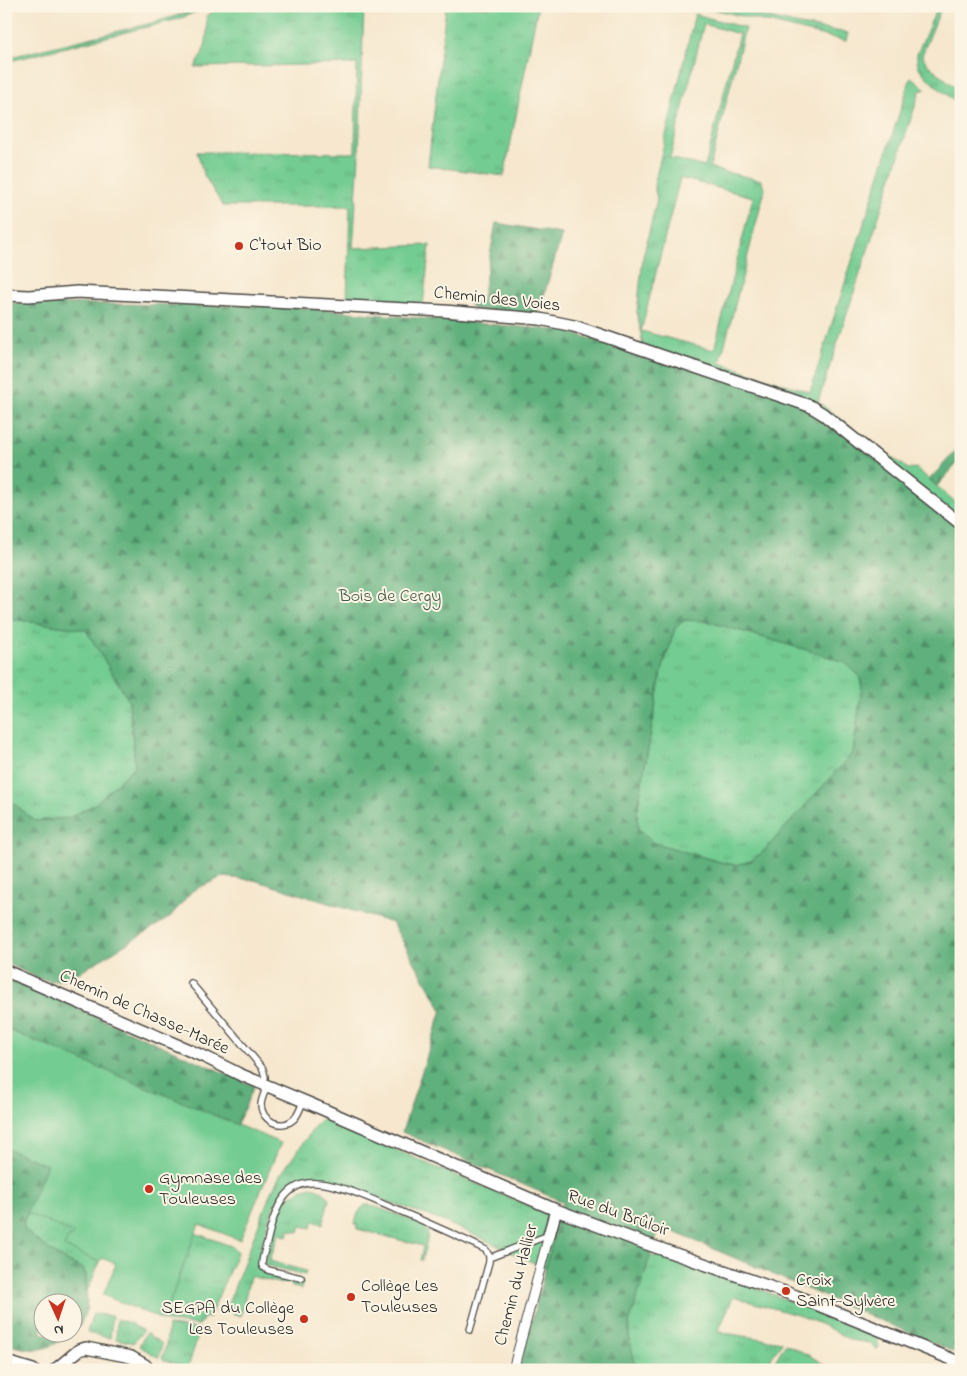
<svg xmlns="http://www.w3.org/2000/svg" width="967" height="1376" font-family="'Indie Flower',sans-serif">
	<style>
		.grass { fill: url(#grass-tufts); stroke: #4f7c5e; fill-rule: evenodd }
		.forest { fill: url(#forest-firs); stroke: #446e54; fill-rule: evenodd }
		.garden { fill: #73cc92; stroke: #4f7c5e }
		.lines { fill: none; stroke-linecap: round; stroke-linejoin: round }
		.service-casing { stroke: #494743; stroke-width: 8 }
		.pedestrian-casing { stroke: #494743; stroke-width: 11 }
		.minor-casing { stroke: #494743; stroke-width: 14 }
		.service { stroke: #fff; stroke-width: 5.5 }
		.pedestrian { stroke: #fff; stroke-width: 9 }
		.minor { stroke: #fff; stroke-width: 11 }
		.poi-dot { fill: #c8321e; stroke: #fcf5e5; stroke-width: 2 }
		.labels { text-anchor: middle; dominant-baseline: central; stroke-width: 4; stroke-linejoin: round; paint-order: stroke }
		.poi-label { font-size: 18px; fill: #2b2b2b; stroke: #fcf5e5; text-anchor: start }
		.street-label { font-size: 18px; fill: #2b2b2b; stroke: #fcf5e5 }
		.park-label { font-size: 18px; fill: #415b4a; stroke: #fcf5e5 }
	</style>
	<defs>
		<pattern id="grass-tufts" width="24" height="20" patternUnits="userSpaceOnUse" patternTransform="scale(1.25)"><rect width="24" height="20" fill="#73cc92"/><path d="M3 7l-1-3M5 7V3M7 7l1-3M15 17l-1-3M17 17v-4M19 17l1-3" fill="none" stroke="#64af7e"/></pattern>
		<pattern id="forest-firs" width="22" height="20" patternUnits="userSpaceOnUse" patternTransform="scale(1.25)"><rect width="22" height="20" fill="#5eb07c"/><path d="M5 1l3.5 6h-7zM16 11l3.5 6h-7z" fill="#4e8f66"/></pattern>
	</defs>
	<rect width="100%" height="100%" fill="#fcf5e5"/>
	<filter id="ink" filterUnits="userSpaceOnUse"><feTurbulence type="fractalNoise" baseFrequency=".02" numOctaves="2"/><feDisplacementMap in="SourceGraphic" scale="10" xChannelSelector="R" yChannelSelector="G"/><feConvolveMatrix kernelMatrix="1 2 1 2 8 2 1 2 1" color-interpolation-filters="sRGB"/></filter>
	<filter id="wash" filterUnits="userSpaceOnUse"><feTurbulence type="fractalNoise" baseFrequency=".0096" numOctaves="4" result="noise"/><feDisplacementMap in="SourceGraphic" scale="20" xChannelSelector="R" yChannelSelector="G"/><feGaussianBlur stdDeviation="1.12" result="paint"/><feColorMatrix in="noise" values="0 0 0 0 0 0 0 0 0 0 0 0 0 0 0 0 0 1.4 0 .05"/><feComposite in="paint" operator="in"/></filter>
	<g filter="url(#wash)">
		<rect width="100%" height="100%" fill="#f6e7ce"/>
		<path class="grass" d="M200 6H210L179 19 6 62V58L152 23 189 12Z
			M225 6H364L359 155 353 248 430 245 423 305 347 301 350 206H223L204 175 197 152 355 153 357 64 195 67C206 49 209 37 206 16Z
			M446 6H538L504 176 428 166Z
			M700 6H721L799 25 848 33 846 41Z
			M938 6H942L922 55 927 64 961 92V106C950 97 924 78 919 67 917 63 917 58 917 54Z
			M695 14 745 28 710 167 720 171 761 180 765 189 720 363 810 392 911 77 926 89 920 91 818 402 908 469 916 468 961 507V519L643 346 637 312 643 257 657 199 654 185ZM704 24 739 34 705 167 670 158ZM680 178 753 197 714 350 641 331Z
			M6 618 86 630 129 701 135 766 95 804 69 818 35 821 6 797Z
			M685 620 706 621 817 653 844 662 859 675 862 687 853 753 763 852 751 861 736 865 720 862 651 842 638 828 637 812 661 674 675 628Z
			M324 1118 428 1164 559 1218 545 1268C511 1253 477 1235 442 1221 424 1214 406 1208 388 1202 368 1194 346 1183 324 1181 308 1179 293 1184 282 1194 270 1205 262 1245 258 1261V1266L262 1272 303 1282 301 1289 292 1287 291 1284 286 1282 282 1284 250 1276 241 1316 228 1312 226 1309 271 1192 281 1174 318 1122 322 1119Z
			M311 1187C319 1188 325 1192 329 1199L323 1224 313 1221 311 1228 301 1226 299 1232 289 1230 288 1236 278 1234 270 1261 306 1271 305 1275 266 1265 265 1262C269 1249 276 1212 284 1202 290 1195 302 1189 311 1187Z
			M365 1205H370C380 1209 423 1222 427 1229 430 1235 423 1254 422 1260H420L423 1246 357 1229 358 1225 355 1224C356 1216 359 1210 365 1205Z
			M27 1213 74 1233 72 1238 69 1237 65 1247 100 1262 87 1291 86 1275 83 1269 59 1257 35 1239 25 1230 23 1223Z
			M195 1233 231 1246 236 1250 237 1253 209 1318 205 1317 199 1325 167 1322 163 1320Z
			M650 1256 679 1257 847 1324 873 1334 878 1339 879 1348 877 1350 874 1348 870 1343 850 1340 825 1326 801 1316 733 1297 718 1332 782 1342 763 1370H636L629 1335V1324Z
			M93 1314 112 1316 110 1338 87 1333Z
			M117 1319 130 1323 143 1331 133 1343 116 1339Z
			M168 1326 200 1329 188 1368 162 1359 166 1346Z
			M146 1333 162 1344 159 1358 139 1346Z
			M785 1344C802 1351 818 1360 833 1370H799L781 1362 777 1370H770Z"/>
		<path class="forest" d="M496 223 562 234 538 316 474 309 468 303H481Z
			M6 303 281 306 566 331 802 403 961 527V1355L660 1226 650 1256 629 1324V1335L636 1370H519L563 1202 402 1132 442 1010 392 923 254 880 222 877 192 891 169 918 80 972 64 979 55 981 40 979 6 963V797L35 821 69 818 95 804 135 766 129 701 86 630 6 618ZM685 620 706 621 817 653 844 662 859 675 862 687 853 753 763 852 751 861 736 865 720 862 652 842 638 828 637 812 661 674 675 628Z
			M961 445V459L937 486 930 479Z
			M6 977 254 1086 237 1125 6 1029Z
			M6 1148 47 1165 23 1223 25 1230 35 1239 59 1257 83 1269 86 1275 87 1308 80 1326 73 1332 72 1304H42V1334H70C44 1353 37 1352 6 1344Z"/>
		<path class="garden" d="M6 1029 281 1143 240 1240 199 1224 163 1320 103 1295 116 1264 102 1258 100 1262 64 1247 69 1236 72 1237 73 1233 27 1213 47 1165 6 1148Z"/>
	</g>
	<g filter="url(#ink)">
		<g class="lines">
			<g class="service-casing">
				<path id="service" d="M191 983 263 1069 265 1077 264 1085
					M267 1086C265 1092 261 1099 261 1105 262 1122 282 1130 294 1119 299 1114 301 1107 303 1101
					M489 1258 549 1235
					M301 1278 268 1270 263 1267 262 1265C262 1257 265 1250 267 1242 272 1220 280 1187 308 1183 332 1180 373 1200 395 1209 426 1222 456 1235 486 1250L489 1256V1262L470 1330"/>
			</g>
			<g class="pedestrian-casing">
				<path id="pedestrian" d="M513 1370 549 1235"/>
			</g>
			<g class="minor-casing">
				<path id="minor" d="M6 295 29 296 77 292 444 311 540 319 574 326 810 406 823 414 961 524
					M6 971 207 1058 239 1074 313 1105 556 1210 644 1243 796 1296 961 1363
					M549 1235 556 1210
					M6 1362 33 1370
					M55 1370 79 1350 86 1348 131 1357 145 1365 149 1370"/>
			</g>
			<use href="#service" class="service"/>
			<use href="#pedestrian" class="pedestrian"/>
			<use href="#minor" class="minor"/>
		</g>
	</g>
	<g class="poi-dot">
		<circle cx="239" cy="246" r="5"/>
		<circle cx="149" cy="1189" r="5"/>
		<circle cx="786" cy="1291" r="5"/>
		<circle cx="351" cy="1297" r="5"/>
		<circle cx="304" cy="1319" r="5"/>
	</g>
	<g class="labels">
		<g class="poi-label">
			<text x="249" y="246">C'tout Bio</text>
			<text x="159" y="1179">Gymnase des<tspan x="159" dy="21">Touleuses</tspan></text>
			<text x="796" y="1281">Croix<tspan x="796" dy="21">Saint-Sylvère</tspan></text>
			<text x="361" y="1287">Collège Les<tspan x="361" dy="21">Touleuses</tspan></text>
			<text x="294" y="1309" text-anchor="end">SEGPA du Collège<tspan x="294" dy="21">Les Touleuses</tspan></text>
		</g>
		<g class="street-label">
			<text transform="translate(497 300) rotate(6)">Chemin des Voies</text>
			<text transform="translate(144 1013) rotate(24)">Chemin de Chasse-Marée</text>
			<text transform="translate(618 1214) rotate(20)">Rue du Brûloir</text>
			<text transform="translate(517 1285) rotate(-75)">Chemin du Hallier</text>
		</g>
		<g class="park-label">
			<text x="390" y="597">Bois de Cergy</text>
		</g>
	</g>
	<rect width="967" height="1376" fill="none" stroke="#fcf5e5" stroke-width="25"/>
	<g transform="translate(58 1318) rotate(177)"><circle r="24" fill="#fcf5e5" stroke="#a8a49b"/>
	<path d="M0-4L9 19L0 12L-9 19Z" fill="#c8321e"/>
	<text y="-8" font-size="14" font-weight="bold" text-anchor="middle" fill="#2b2b2b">N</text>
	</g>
</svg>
